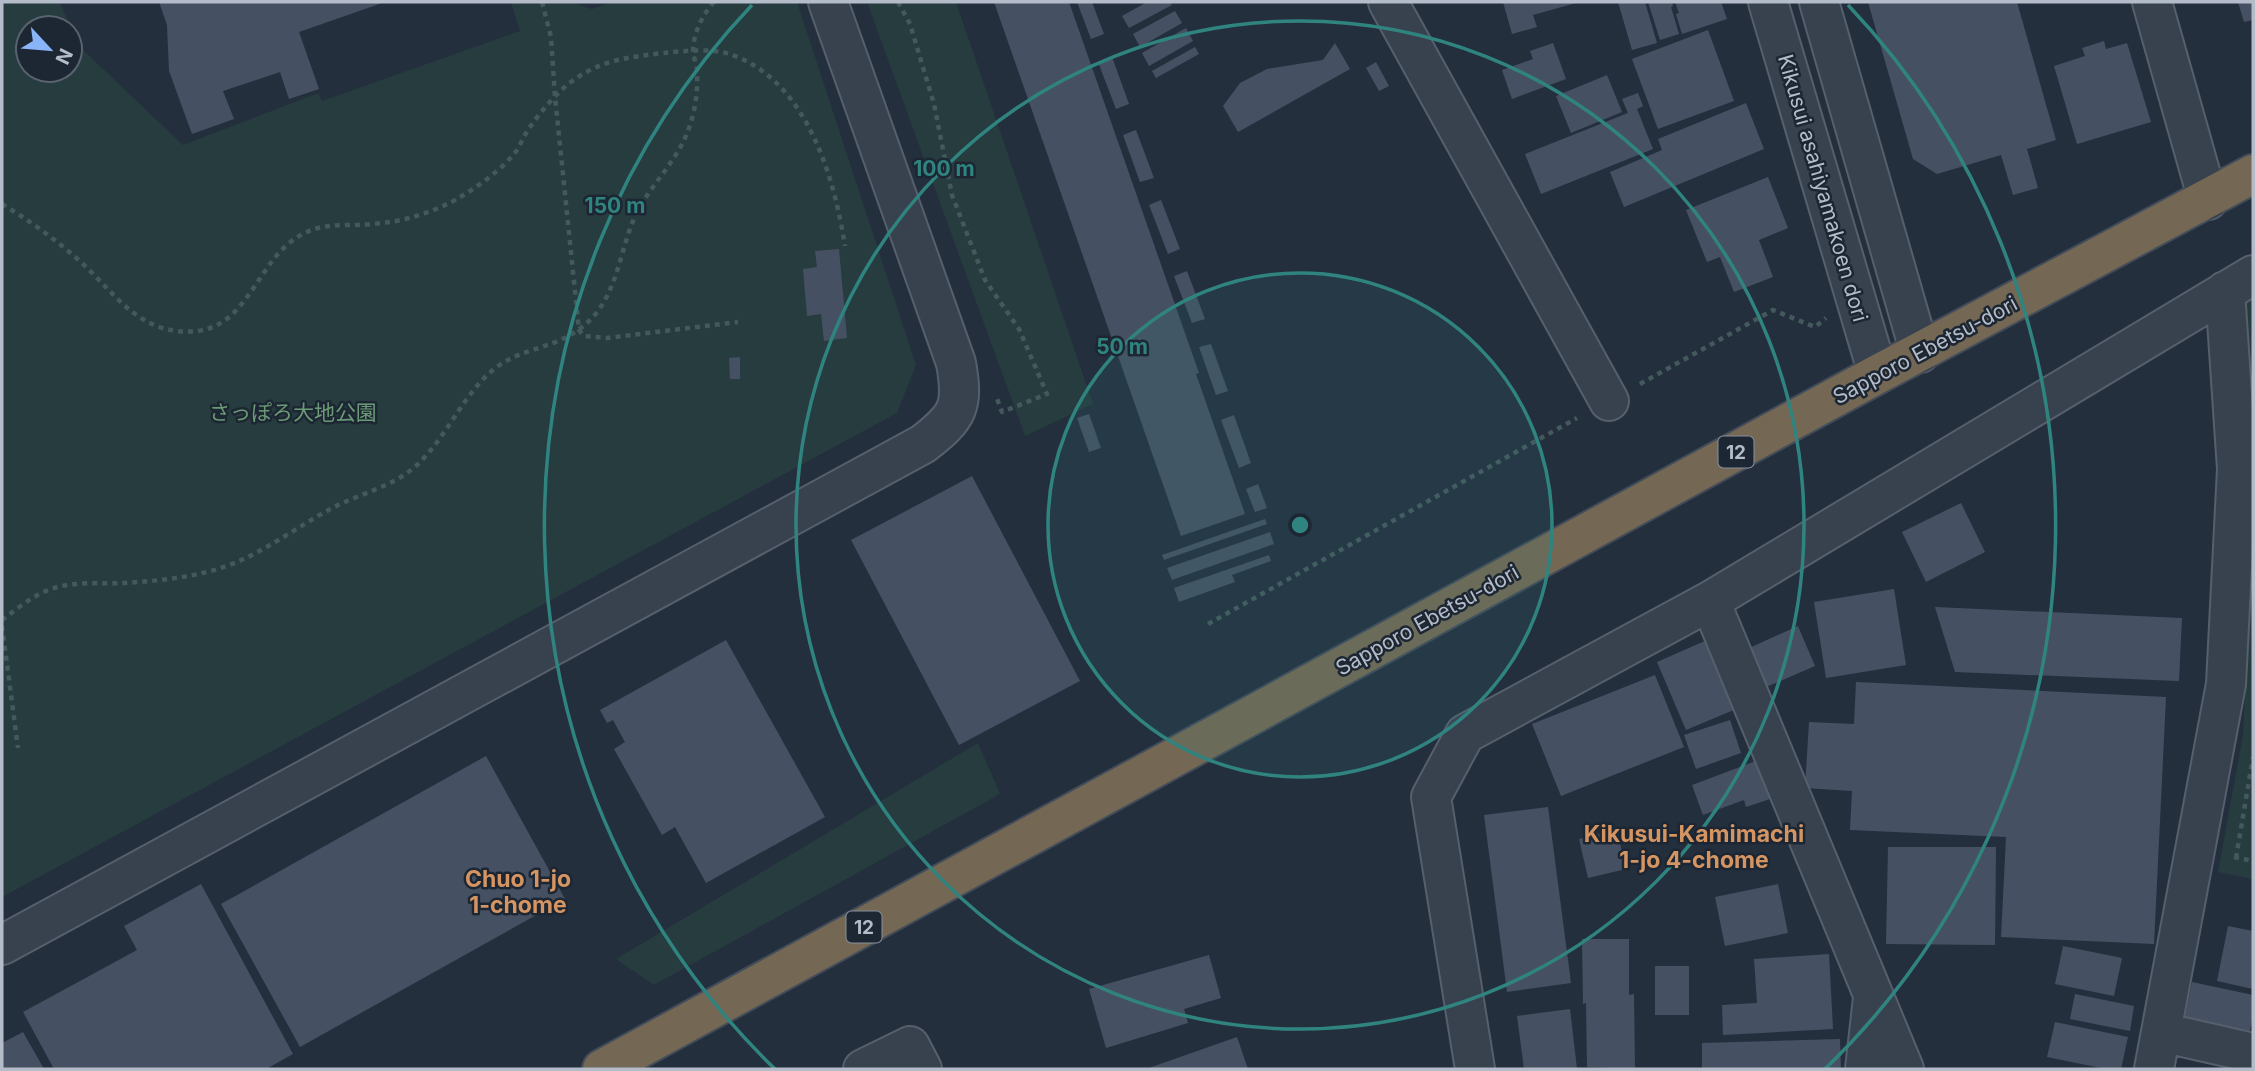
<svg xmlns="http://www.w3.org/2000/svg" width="2255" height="1071" font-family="Inter,'Noto Sans JP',sans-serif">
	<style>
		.green { fill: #263c3f; fill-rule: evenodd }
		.building { fill: #455162 }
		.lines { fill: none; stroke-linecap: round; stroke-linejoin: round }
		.minor-casing { stroke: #565f6c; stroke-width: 42 }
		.highway-casing { stroke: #434c59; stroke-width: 42 }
		.path { stroke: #44595c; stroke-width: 4.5; stroke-dasharray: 5 5; stroke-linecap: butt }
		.minor { stroke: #38414e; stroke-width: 38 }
		.highway { stroke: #746855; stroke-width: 38 }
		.ring { fill: none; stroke: #308480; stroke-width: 3.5 }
		.labels { text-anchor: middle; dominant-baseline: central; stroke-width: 5; stroke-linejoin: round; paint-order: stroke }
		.shield { fill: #1d2633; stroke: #878f9c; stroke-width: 2 }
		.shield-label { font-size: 19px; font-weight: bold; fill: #b4bcc9 }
		.street-label { font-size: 21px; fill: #b4bcc9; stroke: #1d2633 }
		.park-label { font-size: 21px; fill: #6b9a76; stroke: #1d2633 }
		.neighbourhood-label { font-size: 23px; font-weight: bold; fill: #d59563; stroke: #1d2633 }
		.centre { fill: #308480; stroke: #1d2633; stroke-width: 3.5 }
		.ring-label { font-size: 21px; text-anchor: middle; font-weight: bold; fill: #308480; stroke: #1d2633; stroke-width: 5; stroke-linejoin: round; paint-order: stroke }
	</style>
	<rect width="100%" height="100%" fill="#242f3e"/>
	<path class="green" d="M2 2H59L82 49 183 145 318 93 322 101 520 31 511 2H570L592 9 612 2H797L916 365 897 413 2 897ZM28 28H70V70H28Z
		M867 2H956L1093 404 1025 436Z
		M2253 292V879L2218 872 2243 735 2251 556 2241 298Z
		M978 743 1000 794 654 985 616 959Z"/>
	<path class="building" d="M159 2H385L299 32 319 89 289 99 280 72 223 91 234 119 192 134 169 71 167 25Z
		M994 2H1069L1199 373 1196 374 1245 514 1181 536Z
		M1077 2H1092L1104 34 1091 39Z
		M1147 2H1170L1172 5 1129 28 1122 16Z
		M1503 2H1576V3L1533 15 1537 27 1512 34Z
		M1618 2H1645L1657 43 1632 50Z
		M1648 2H1672L1673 6 1671 7 1679 34 1660 40Z
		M1675 2H1721L1727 19 1682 34 1676 14 1679 13Z
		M1868 2H2017L2056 140 2027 149 2038 188 2013 195 2001 155 1937 174 1913 159Z
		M2238 2H2253V20L2244 22Z
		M1175 11 1182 23 1140 47 1133 34Z
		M1186 28 1193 41 1149 66 1142 53Z
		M1708 30 1734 101 1658 129 1632 59Z
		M2104 41 2106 49 2127 43 2151 122 2077 144 2054 66 2085 56 2082 48Z
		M1335 43 1350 69 1238 132 1223 106 1240 83 1267 69 1323 60Z
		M1553 43 1566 79 1512 99 1502 70 1533 59 1530 51Z
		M1195 47 1199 54 1156 78 1152 71Z
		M1112 57 1129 104 1116 109 1098 62Z
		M1376 62 1389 86 1379 91 1366 68Z
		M1607 75 1622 112 1571 133 1556 96Z
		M1638 93 1643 106 1637 109 1653 149 1541 194 1525 154 1628 113 1622 99Z
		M1746 103 1764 149 1624 207 1610 172 1662 150 1658 139Z
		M1136 130 1154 178 1140 182 1123 135Z
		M1768 177 1788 228 1759 240 1773 277 1734 292 1720 257 1707 262 1686 210Z
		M1161 200 1180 249 1168 254 1149 205Z
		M839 249 847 338 824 341 821 314 807 316 803 269 817 267 815 251Z
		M1187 271 1205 319 1192 323 1174 276Z
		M1211 344 1228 391 1216 395 1199 347Z
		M740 357V379H730L729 358Z
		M1089 414 1101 448 1089 452 1077 418Z
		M1234 415 1251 463 1239 468 1221 420Z
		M972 476 1080 681 959 745 851 540Z
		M1258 484 1267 508 1255 512 1246 489Z
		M1961 503 1985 552 1926 582 1902 532Z
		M1265 519 1267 524 1164 560 1162 555Z
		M1270 532 1274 544 1172 580 1167 568Z
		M1269 555 1271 561 1232 575 1235 582 1179 602 1174 588Z
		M1894 589 1906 665 1826 678 1814 602Z
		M1935 607 2182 618 2179 681 1955 672Z
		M1798 626 1815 666 1764 688 1747 649Z
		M726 640 825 817 706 883 675 827 662 835 614 749 625 742 613 720 607 723 600 710Z
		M1707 640 1736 709 1686 730 1657 662Z
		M1655 675 1684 747 1561 796 1532 724Z
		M1856 682 2166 697 2154 944 2001 937 2006 837 1850 830 1852 791 1805 788 1809 722 1854 724Z
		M1730 720 1741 753 1696 769 1684 735Z
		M486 756 565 899 300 1047 221 904Z
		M1756 761 1770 799 1746 807 1744 800 1703 815 1692 785Z
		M1548 807 1571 983 1507 992 1484 815Z
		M1617 830 1626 869 1588 878 1579 839Z
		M1888 847H1996L1995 945 1886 944Z
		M201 884 293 1054 266 1069H54L23 1012 137 950 124 926Z
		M1778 884 1788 933 1725 946 1715 897Z
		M2228 926 2253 931V989L2217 981Z
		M1582 939H1629V995L1634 994 1635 1069 1587 1067 1586 1003 1583 1004Z
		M2063 946 2122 958 2114 996 2055 984Z
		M1829 954 1833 1029 1723 1035 1722 1005 1757 1003 1754 959Z
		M1209 955 1221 998 1184 1009 1188 1023 1106 1048 1089 989Z
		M1655 966H1689V1015H1655Z
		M2192 982 2253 995V1016L2247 1044 2182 1030Z
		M2075 994 2134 1006 2130 1031 2070 1019Z
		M1570 1009 1577 1069H1524L1517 1016Z
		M2055 1022 2128 1037 2121 1069H2106L2047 1057Z
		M23 1032 44 1069H2V1043Z
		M1237 1037 1248 1069H1146Z
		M1840 1039 1841 1069H1702V1043Z"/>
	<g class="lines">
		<g class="minor-casing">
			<path id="minor" d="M1388 2 1609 401
				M1768 2 1878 374
				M1819 2 1920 353
				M2152 2 2208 200
				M2225 291 2237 469 2226 684 2161 1032 2253 1053
				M1710 601 1904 1069
				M2 945 923 444C958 417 964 407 956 363L828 2
				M863 1069 910 1046 922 1069
				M1475 1069 1431 797 1465 734 1710 601 2253 275
				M1865 1069 1873 998
				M2154 1069 2161 1032"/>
		</g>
		<g class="highway-casing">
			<path id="highway" d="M602 1069 1878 374 2253 174"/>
		</g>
		<path class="path" d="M542 2 551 37 555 97 579 330 584 336 607 338 738 322
			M898 2 910 24 934 104 952 195 985 280 1019 329 1047 394 1002 412 996 396
			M2 204C30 221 58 241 83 264 118 297 142 337 198 331 244 325 257 270 288 244 317 220 339 227 372 224 403 222 431 213 457 199 477 187 499 172 514 154 520 147 523 137 528 130 541 111 559 89 578 77 605 59 632 57 663 53 686 51 713 47 735 56 807 84 834 176 845 246
			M1640 384 1773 310 1815 327 1826 318
			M2 620C17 609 33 595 51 589 73 581 101 584 124 583 157 581 187 578 218 569 260 556 296 527 334 507 364 492 399 485 422 460 449 432 464 394 494 369 524 345 562 350 592 318 619 289 620 247 637 212 654 180 680 159 691 122 696 105 698 88 697 70 696 63 693 56 693 49 694 32 703 14 714 2
			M1208 624 1577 418
			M2 626 18 748
			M2234 857 2253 861
			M2236 858 2253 757"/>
		<use href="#minor" class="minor"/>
		<use href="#highway" class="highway"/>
	</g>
	<circle cx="1300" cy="525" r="252" fill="#308480" fill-opacity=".12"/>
	<g class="ring">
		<circle cx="1300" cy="525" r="252"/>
		<circle cx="1300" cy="525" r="504"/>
		<path d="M775 1069A756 756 0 0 1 752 5M1848 5A756 756 0 0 1 1825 1069"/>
	</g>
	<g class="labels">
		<g class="shield">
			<rect x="1718.5" y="436.5" width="35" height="31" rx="5"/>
			<rect x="846.5" y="911.5" width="35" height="31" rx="5"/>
		</g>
		<g class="shield-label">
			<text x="1736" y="452">12</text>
			<text x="864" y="927">12</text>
		</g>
		<g class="street-label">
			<text transform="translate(1823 188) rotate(74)">Kikusui asahiyamakoen dori</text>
			<text transform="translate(1925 350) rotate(-28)">Sapporo Ebetsu-dori</text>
			<text transform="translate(1427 620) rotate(-29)">Sapporo Ebetsu-dori</text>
		</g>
		<g class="park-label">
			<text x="293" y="412">さっぽろ大地公園</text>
		</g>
		<g class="neighbourhood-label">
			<text x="1694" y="834">Kikusui-Kamimachi<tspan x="1694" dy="26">1-jo 4-chome</tspan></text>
			<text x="518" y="879">Chuo 1-jo<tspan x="518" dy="26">1-chome</tspan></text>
		</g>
	</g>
	<circle cx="1300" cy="525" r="10" class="centre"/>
	<g class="ring-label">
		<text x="944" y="176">100 m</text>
		<text x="615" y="213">150 m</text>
		<text x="1122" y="354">50 m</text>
	</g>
	<rect width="2255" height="1071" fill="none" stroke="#b4bcc9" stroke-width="7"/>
	<g transform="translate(49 49) rotate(116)"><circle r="33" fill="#1d2633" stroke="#59626f" stroke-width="2"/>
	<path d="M0-5L12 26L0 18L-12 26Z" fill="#8ab4f8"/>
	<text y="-10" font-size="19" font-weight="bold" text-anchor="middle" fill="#b4bcc9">N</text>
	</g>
</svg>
